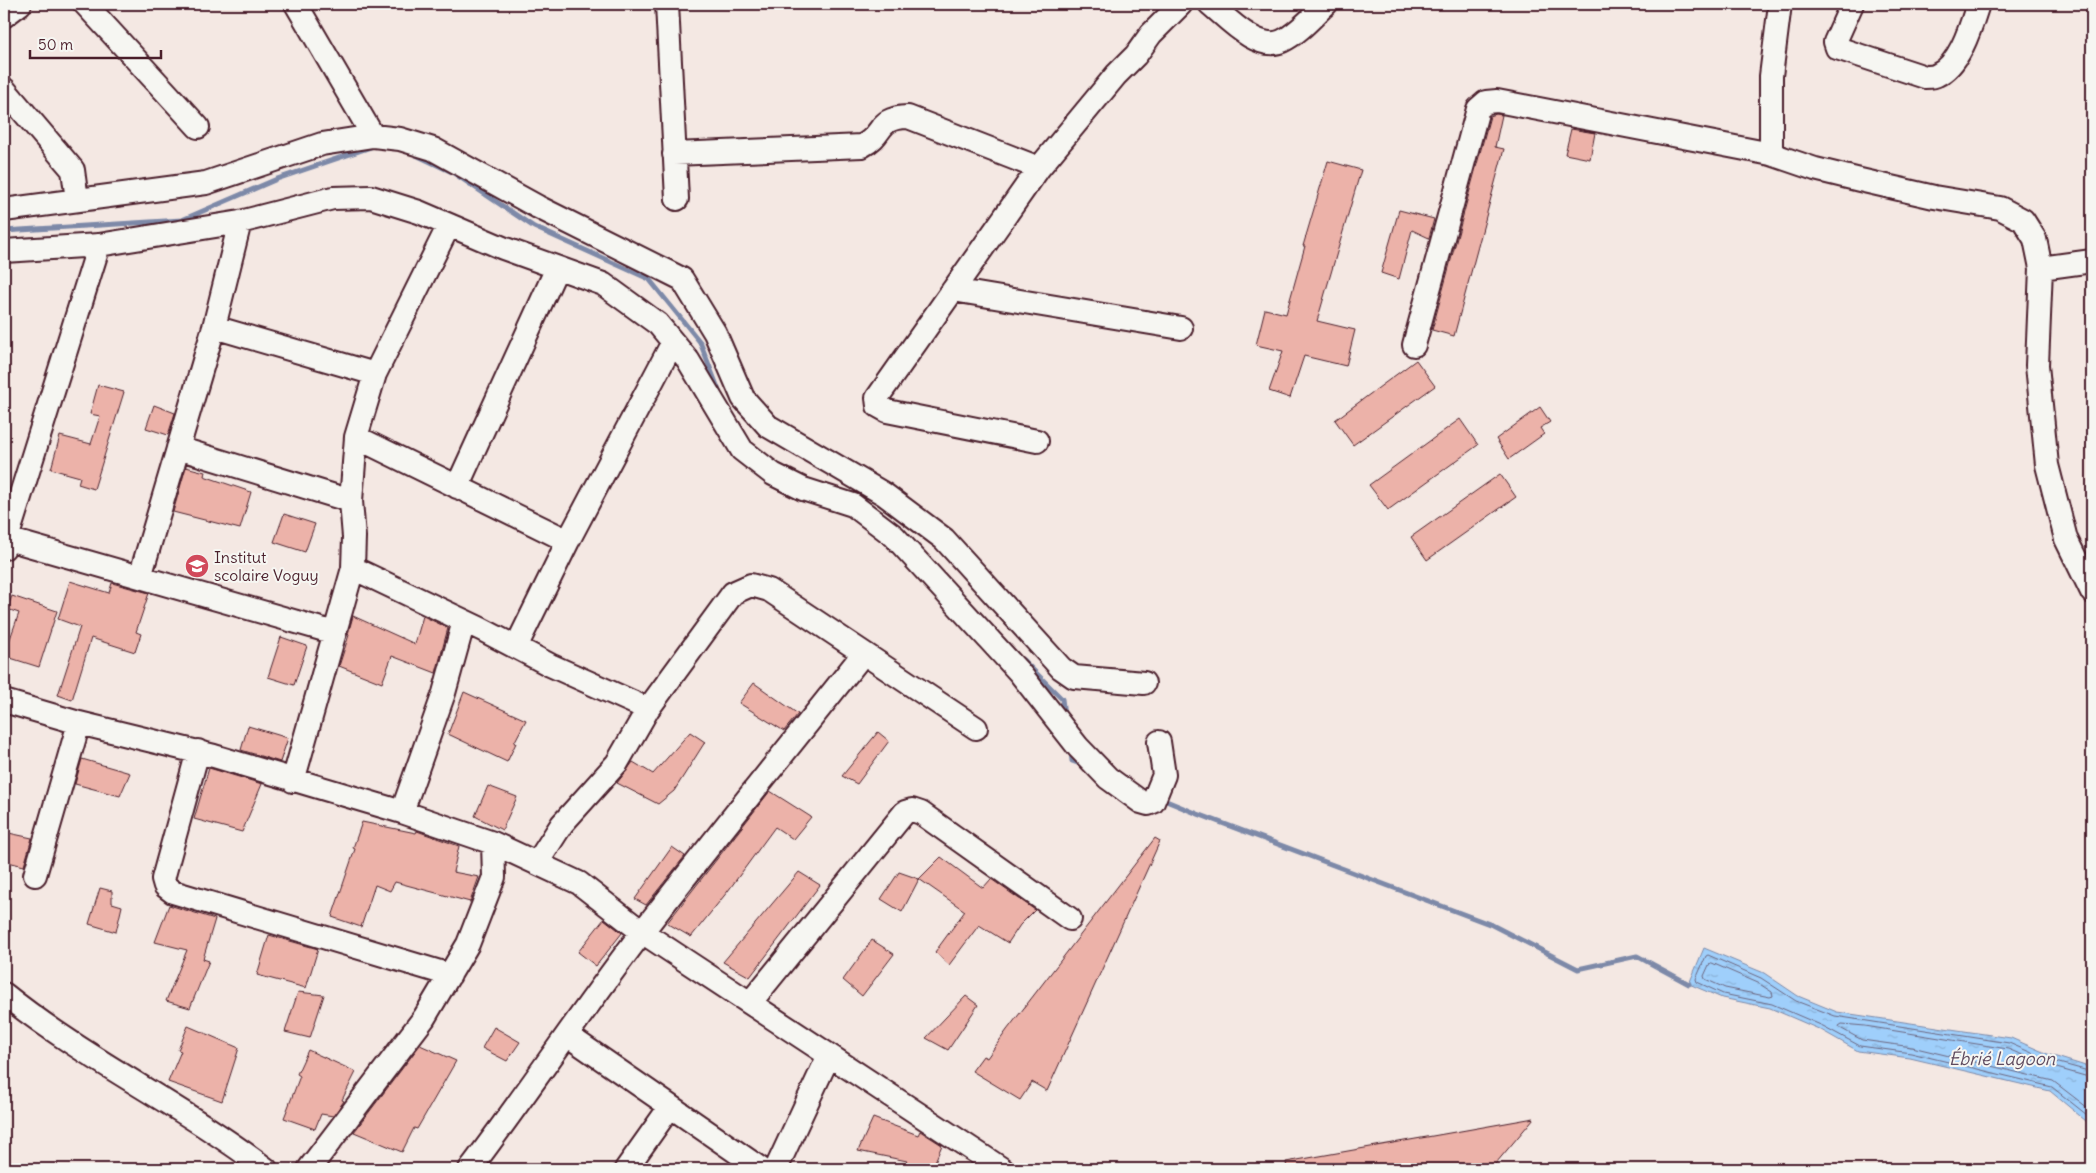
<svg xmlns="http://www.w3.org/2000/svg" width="2096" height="1173" font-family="Delius,sans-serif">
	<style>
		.water { fill: url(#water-ripples); stroke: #7d89a8 }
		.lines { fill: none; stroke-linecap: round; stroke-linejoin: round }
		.shore { stroke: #6c657e; stroke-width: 1 }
		.stream { stroke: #7d89a8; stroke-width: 5 }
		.building { fill: #ecb2a9; stroke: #4a1f2b }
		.minor-casing { stroke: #4a1f2b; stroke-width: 26 }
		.minor { stroke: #f6f6f2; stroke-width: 22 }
		.labels { text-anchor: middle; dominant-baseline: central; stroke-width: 4; stroke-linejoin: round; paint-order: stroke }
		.poi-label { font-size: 16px; fill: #4a1f2b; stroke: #f6f6f2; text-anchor: start }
		.water-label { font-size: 18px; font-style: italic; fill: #5f4b5f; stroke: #f6f6f2 }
	</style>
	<defs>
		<pattern id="water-ripples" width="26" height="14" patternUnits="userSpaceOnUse" patternTransform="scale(1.25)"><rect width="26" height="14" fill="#9fcffb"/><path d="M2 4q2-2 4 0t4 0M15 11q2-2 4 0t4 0" fill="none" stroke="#8ab1d7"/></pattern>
	</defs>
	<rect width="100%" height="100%" fill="#f4e8e3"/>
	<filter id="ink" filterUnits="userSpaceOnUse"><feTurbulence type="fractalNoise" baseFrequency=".02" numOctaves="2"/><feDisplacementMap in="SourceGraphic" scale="10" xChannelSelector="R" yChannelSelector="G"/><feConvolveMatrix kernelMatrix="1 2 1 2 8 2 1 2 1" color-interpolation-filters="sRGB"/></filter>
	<g filter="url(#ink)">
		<path class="water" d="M1704 948 1764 973 1798 996 1837 1012 2011 1038 2050 1055 2092 1068V1126L2050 1091 1910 1058 1858 1051 1821 1030 1770 1008 1722 998 1689 984Z"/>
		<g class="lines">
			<path class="shore" d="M1712 963 1758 983 1772 992 1773 996 1770 997 1725 988 1705 979 1704 976 1709 965Z
				M2092 1072 2048 1060 2009 1043 1835 1016 1796 1001 1761 978 1708 955 1706 956 1696 979 1697 982 1723 994 1772 1004 1823 1026 1860 1046 1911 1053 2052 1087 2092 1119
				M2092 1078 2046 1065 2008 1049 1865 1026 1842 1024 1839 1026 1840 1028 1862 1040 1912 1047 2053 1081 2092 1111"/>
			<path class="stream" d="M416 155 452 172 534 227 649 279 700 342 719 391
				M4 231 182 220 277 179 371 147
				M1023 660 1062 699 1064 715
				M1071 751 1072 761 1083 765
				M1159 798 1198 814 1492 925 1578 969 1637 956 1689 984"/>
		</g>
		<path class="building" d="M1496 114 1502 115 1495 147 1504 149 1454 336 1432 330 1490 116Z
			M1571 129 1595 133 1590 159 1565 154Z
			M1328 161 1361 170 1317 321 1355 330 1346 366 1304 356 1290 398 1269 391 1283 351 1256 345 1265 309 1286 314 1305 246H1303Z
			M1399 210 1434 219 1429 238 1412 230 1399 279 1381 273Z
			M1416 360 1435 386 1353 445 1335 420Z
			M98 385 124 392 94 489 78 484 80 477 51 469 60 436 91 444 100 416 90 414Z
			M154 405 175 413 168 435 146 428Z
			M1540 407 1550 422 1540 428 1544 434 1509 459 1496 439Z
			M1460 419 1478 445 1388 510 1369 485Z
			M186 467 205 472 204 476 251 492 240 529 173 512Z
			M1500 474 1516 497 1427 560 1411 537Z
			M284 514 315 524 305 552 274 542Z
			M70 581 109 593 112 583 149 593 136 632 141 634 135 652 91 638 72 700 58 695 80 627 58 619Z
			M12 596 57 611 39 667 4 656 19 613 7 609Z
			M353 616 415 644 423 616 448 628 436 673 392 656 382 683 339 666 349 635 348 634Z
			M281 637 307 646 294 685 268 677Z
			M754 683 798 714 784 731 739 703Z
			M464 692 526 720 514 743H516L507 762 448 734Z
			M248 726 288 738 280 762 241 750Z
			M690 732 705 742 674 791 658 804 617 783 633 762 653 774Z
			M878 732 889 741 857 784 842 776Z
			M82 759 130 773 120 796 75 784Z
			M209 768 262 784 242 832 194 819Z
			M488 786 517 797 502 830 475 816Z
			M770 791 811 817 793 839 775 827 728 891 691 937 667 923Z
			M362 822 416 833 417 831 459 846 453 872 479 877 470 902 395 882 390 891 375 885 361 927 332 917 355 849 353 848Z
			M4 832 32 838 24 866 4 861Z
			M1155 838 1160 841 1047 1091 1032 1082 1020 1100 972 1071 983 1056 987 1058 1007 1030Z
			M672 847 685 856 646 905 635 899Z
			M941 857 983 888 991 879 1035 910 1020 925 1008 943 979 925 949 965 935 952 965 911 919 879Z
			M799 872 820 885 750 977 723 962Z
			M899 872 919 879 902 912 881 899Z
			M100 888 112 891V903L122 906 116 932 89 924Z
			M169 905 215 919 203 959 209 961 190 1008 166 1001 187 950 155 942Z
			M604 919 622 933 596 966 578 952Z
			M269 935 318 949 306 988 257 975Z
			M872 940 894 954 862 996 843 980Z
			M298 992 324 995 310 1038 285 1032Z
			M966 996 978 1005 948 1050 926 1038Z
			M188 1026 239 1048 222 1101 168 1082 181 1051 178 1050Z
			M494 1027 520 1042 507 1061 482 1048Z
			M420 1045 456 1061 417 1129 414 1128 402 1152 354 1132Z
			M308 1050 356 1072 342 1100 344 1101 333 1116 321 1114 315 1129 284 1118 300 1076 297 1074Z
			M873 1118 918 1135 920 1131 942 1145 932 1169H903L907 1161 858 1151Z
			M1534 1118 1491 1169H1287L1286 1162Z"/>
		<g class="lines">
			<g class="minor-casing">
				<path id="minor" d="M85 4 198 127
					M296 4 373 136
					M667 4 677 199
					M1210 4C1227 18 1258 52 1282 41 1299 33 1313 16 1326 4
					M1780 4 1771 76V154L1815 169 1860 180 1934 197 2000 208 2023 220 2035 239 2041 268 2037 365 2047 465 2066 539 2092 592
					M1852 4 1835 42 1837 48 1925 77C1929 77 1934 77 1937 75 1960 65 1971 26 1978 4
					M4 16 20 4
					M4 89 73 170 77 200
					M674 154 862 146C886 134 875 118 908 117L1039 168
					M4 210 206 183 322 144 373 136 400 139 433 149 538 207 682 279 715 333 743 398 768 426 884 494 944 539 1061 668 1074 677 1144 683
					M4 251 99 245 240 222 333 198 371 197 419 212 503 248 603 284 658 324 688 360 742 450 773 474 803 489 853 505 894 536 1019 672 1078 747 1108 778 1141 802 1148 804 1153 802 1164 775 1159 742
					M2041 268 2092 261
					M953 290 1181 328
					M214 327 375 374
					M1414 345 1478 109 1486 102 1497 101 1771 154
					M356 437 568 541
					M1037 441 887 411 878 406 877 398 1039 168 1116 75 1136 55 1151 34 1181 4
					M178 448 351 501
					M457 487 557 268
					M4 538 335 633
					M4 548 99 245
					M353 568 481 629 550 665 648 709
					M140 577 214 327 240 222
					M516 647 568 541 673 342
					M4 701 79 723 214 756 402 812 493 843 579 883 642 932 1002 1169
					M198 751 163 879 165 886 173 892 450 975
					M293 781 353 568 354 537 351 501 356 437 375 374 449 225
					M402 812 444 693 464 621
					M537 863 562 824 617 763 648 709 733 593 751 585 769 590 976 728
					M35 875 79 723
					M4 994C86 1060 182 1105 266 1169
					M750 1003 905 812 912 810 921 813 1070 919
					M567 1035 761 1169
					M309 1169 424 1018 468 944 494 877 493 843
					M470 1169C529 1091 583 1009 643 931 715 838 790 746 863 654
					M626 1169 670 1107
					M776 1169 829 1055"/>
			</g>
			<use href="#minor" class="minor"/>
		</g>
	</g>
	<defs>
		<g id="school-disc" transform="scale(1.25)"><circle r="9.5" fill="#d1495b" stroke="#f6f6f2"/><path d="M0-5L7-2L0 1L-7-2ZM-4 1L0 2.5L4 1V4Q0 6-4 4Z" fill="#fff"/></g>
	</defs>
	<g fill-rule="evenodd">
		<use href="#school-disc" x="197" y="566"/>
	</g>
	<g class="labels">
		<g class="poi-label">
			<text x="214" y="557">Institut<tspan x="214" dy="18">scolaire Voguy</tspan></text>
		</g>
		<g class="water-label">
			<text x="2002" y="1058">Ébrié Lagoon</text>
		</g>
	</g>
	<rect width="2096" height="1173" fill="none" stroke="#f6f6f2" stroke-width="20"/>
	<rect x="10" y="10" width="2076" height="1153" fill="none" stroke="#4a1f2b" stroke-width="2" filter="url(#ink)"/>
	<path d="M30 50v8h131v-8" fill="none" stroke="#4a1f2b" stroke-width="2.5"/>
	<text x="38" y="50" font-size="15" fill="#4a1f2b" stroke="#f6f6f2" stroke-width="4" paint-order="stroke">50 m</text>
</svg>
